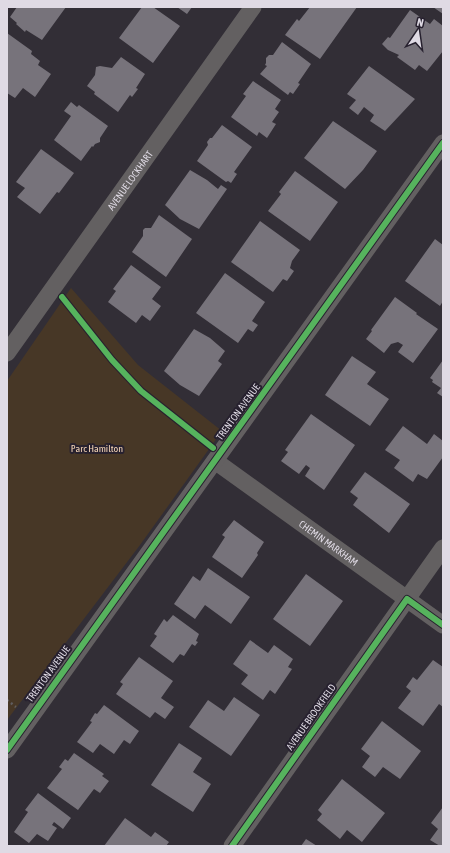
<svg xmlns="http://www.w3.org/2000/svg" width="450" height="853" font-family="'Asap Condensed',sans-serif">
	<style>
		.green { fill: #473726 }
		.building { fill: #77737b }
		.lines { fill: none; stroke-linecap: round; stroke-linejoin: round }
		.path { stroke: #615e60; stroke-width: 2.5; stroke-dasharray: 2 3; stroke-linecap: butt }
		.street { stroke: #636061; stroke-width: 17 }
		.cycleway-casing { stroke: #27212f; stroke-width: 8 }
		.cycleway { stroke: #56b35d; stroke-width: 6 }
		.labels { text-anchor: middle; dominant-baseline: central; stroke-width: 4; stroke-linejoin: round; paint-order: stroke }
		.street-label { font-size: 10px; fill: #dfdae4; stroke: #27212f }
		.park-label { font-size: 10px; fill: #f7d7b8; stroke: #27212f }
	</style>
	<rect width="100%" height="100%" fill="#322e36"/>
	<path class="green" d="M71 288 138 365 222 431 140 545 7 720V381Z"/>
	<path class="building" d="M17 7H66L42 40 26 30 25 32 16 24 17 23 10 17Z
		M142 7H153L180 26 153 63 119 38Z
		M177 7H192L187 14Z
		M310 7H357L320 59 285 35 297 19 299 21Z
		M433 7H443V14Z
		M410 10 430 24 434 19 443 26V51L427 71 419 65 415 70 397 57 399 55 388 50 382 44 388 37 390 38Z
		M7 33 32 51 31 54 40 61 38 65 51 74 35 97 23 88 15 98 7 93Z
		M282 42 311 64 298 83 300 84 293 94 290 92 288 95 260 74 267 66 265 65 266 63V58L269 55H273Z
		M121 57 145 74 136 88 138 89 132 97 130 95 118 112 94 94 95 92 87 86 95 75 96 67 100 66 112 68Z
		M369 66 415 99 385 131 370 121 374 115 364 107 358 115 349 108 356 100 347 94Z
		M253 81 281 100 275 109 279 112 272 122 276 124 267 138 259 132 257 136 231 117 246 96 243 94Z
		M71 102 77 107 79 105 108 126 100 138V142L95 144 93 147 92 146 81 161 54 140 71 116 64 111Z
		M333 121 377 151 363 170 345 189 304 158Z
		M222 125 252 147 234 172 237 174 231 183 228 181 226 182 197 161 208 145 207 142 210 138H212Z
		M41 149 74 173 59 193 57 192 40 214 17 197 25 188 16 182Z
		M190 170 207 180 218 189 221 185 227 189 199 229 180 219 165 205Z
		M295 171 338 202 310 241 268 211 281 194 279 192Z
		M159 215 192 239 166 277 132 252 143 236V230L145 228H151Z
		M260 221 300 250 292 261 290 268 294 271 287 281 283 279 273 292 231 262Z
		M435 239 443 245V301L440 306 405 281Z
		M131 265 161 287 152 299 161 306 150 321 142 315 136 323 108 302 116 291 113 289Z
		M225 273 265 302 252 321 258 325 253 332 248 329 238 343 196 313Z
		M395 297 417 313 416 314 438 329 413 363 398 352 403 345 398 342 391 344 384 353 366 339 372 331 371 330Z
		M194 329 210 338 225 351 218 361 222 364 199 396 180 385 164 371Z
		M352 356 376 372 367 384 389 399 370 426 325 395Z
		M443 360V397L437 393 441 388 432 382 433 380 430 378Z
		M311 414 355 445 324 490 305 476 310 468 306 465 299 474 281 461 288 452 285 450Z
		M403 426 427 444 434 434 443 441V457L427 479 418 474 413 482 394 468 400 460 385 450Z
		M365 472 410 504 389 533 353 505 358 498 350 492Z
		M234 520 264 542 257 553 258 555 242 578 212 557 225 537 222 535Z
		M208 568 250 597 231 624 205 605 195 619 174 604 193 576 200 581Z
		M306 574 343 601 310 646 273 619Z
		M173 615 199 634 196 641 198 642 195 646 192 644 184 656 180 654 173 663 150 646 157 636 154 634 164 619 167 622Z
		M250 640 268 653 274 645 293 659 288 667 292 669 275 694 270 690 263 700 241 684 248 675 233 664Z
		M139 657 173 681 161 698 174 707 165 719 155 712 150 718 116 694 123 684 120 682Z
		M433 660 443 667V707L439 704 423 726 398 708 411 691 406 687 413 677 417 680Z
		M234 697 260 715 231 756 189 727 208 700 224 711Z
		M104 705 139 731 130 744 124 740 114 754 100 744 93 753 77 742 92 722 90 721 95 713 97 714Z
		M382 721 421 751 400 779 383 767 375 777 362 767 370 756 361 749Z
		M179 743 202 758 193 772 211 784 193 812 151 785Z
		M74 753 104 774 102 776 109 781 100 793 94 789 78 810 47 788 62 769 59 767 65 759 68 761Z
		M342 779 385 813 362 842 347 830 340 839 317 820 322 814 318 810Z
		M38 793 71 818 63 829 54 822 52 825 57 828 48 841 37 834 29 843 14 832 28 812 25 810Z
		M443 807V846H440L430 840 438 829 431 823Z
		M125 818 151 837 155 832 169 842 166 846H104Z
		M306 839 317 846H301Z"/>
	<g class="lines">
		<path class="path" d="M7 700 16 707"/>
		<g class="street">
			<path id="s1" d="M7 353 253 7"/>
			<path id="s2" d="M215 461 443 625"/>
			<path d="M7 750 443 143"/>
			<path d="M232 846 443 548"/>
		</g>
		<g class="cycleway-casing">
			<path id="cycleway" d="M62 297 112 360 141 391 213 448
				M7 750 443 143
				M232 846 407 599 443 625"/>
		</g>
		<use href="#cycleway" class="cycleway"/>
	</g>
	<g class="labels">
		<g class="street-label">
			<text stroke="none"><textPath href="#s1" startOffset="212">AVENUE LOCKHART</textPath></text>
			<text transform="translate(238 412) rotate(-54)">TRENTON AVENUE</text>
			<text stroke="none"><textPath href="#s2" startOffset="140">CHEMIN MARKHAM</textPath></text>
			<text transform="translate(48 674) rotate(-54)">TRENTON AVENUE</text>
			<text transform="translate(311 717) rotate(-55)">AVENUE BROOKFIELD</text>
		</g>
		<g class="park-label">
			<text x="97" y="448">Parc Hamilton</text>
		</g>
	</g>
	<rect width="450" height="853" fill="none" stroke="#dfdae4" stroke-width="16"/>
	<g transform="translate(418 32) rotate(13)" stroke="#27212f" stroke-width="3" paint-order="stroke">
	<path d="M0-3L7 15L0 10L-7 15Z" fill="#dfdae4"/>
	<text y="-6" font-size="11" font-weight="bold" text-anchor="middle" fill="#dfdae4">N</text>
	</g>
</svg>
